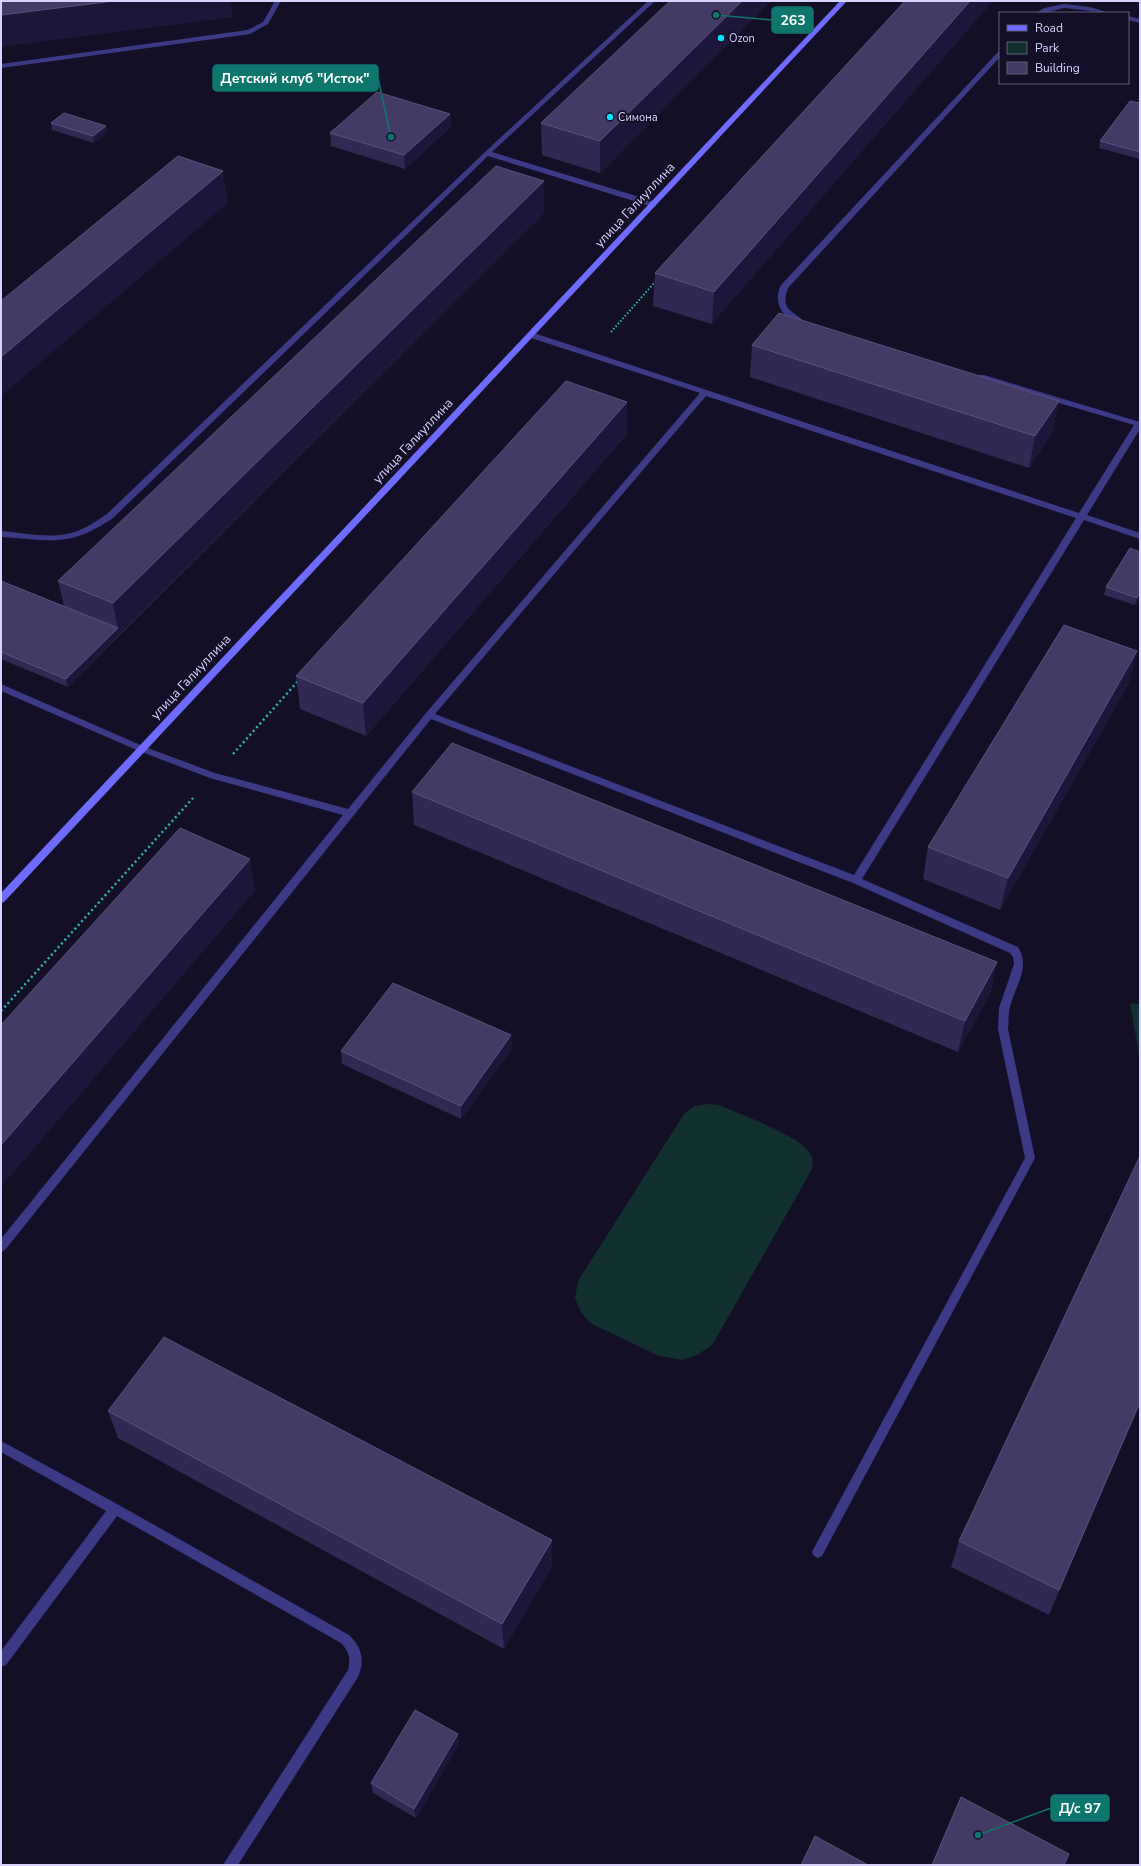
<svg xmlns="http://www.w3.org/2000/svg" width="1141" height="1866" font-family="'Nunito Sans',sans-serif">
	<style>
		.green { fill: #12302f }
		.lines { fill: none; stroke-linecap: round; stroke-linejoin: round }
		.path-far1 { stroke: #2fb8b0; stroke-width: 2; stroke-dasharray: 1.5 2; stroke-linecap: butt }
		.path { stroke: #2fb8b0; stroke-width: 2.5; stroke-dasharray: 2 3; stroke-linecap: butt }
		.lane { fill: #3d3a85; fill-rule: evenodd }
		.secondary { fill: #6f6bff; fill-rule: evenodd }
		.wall { fill: #312854 }
		.shaded-wall { fill: #1d163a }
		.building { fill: #433a66; stroke: #5a527e }
		.poi-dot { fill: #00e5ff; stroke: #130f26; stroke-width: 1.5 }
		.labels { text-anchor: middle; dominant-baseline: central; stroke-width: 4; stroke-linejoin: round; paint-order: stroke }
		.far-poi-label { font-size: 11px; fill: #d9d4ff; stroke: #130f26; text-anchor: start }
		.street-label { font-size: 13px; fill: #d9d4ff; stroke: #130f26 }
		.leader { fill: none; stroke: #0f766e; stroke-width: 1.5 }
		.callout-dot { fill: #0f766e; stroke: #130f26; stroke-width: 1.5 }
		.callout { fill: #0f766e; stroke: #0f766e; stroke-width: 1.5 }
		.callout-label { font-size: 14px; text-anchor: middle; font-weight: bold; fill: #fff }
	</style>
	<rect width="100%" height="100%" fill="#130f26"/>
	<path class="green" d="M1130 1003 1140 1004V1060Z
		M708 1104 719 1105C739 1114 806 1137 812 1157 813 1160 812 1166 812 1169L713 1344 699 1354 683 1360 659 1356 590 1323 581 1312 575 1298 578 1281 684 1114 694 1106Z"/>
	<g class="lines">
		<path class="path-far1" d="M611 332 655 282"/>
		<path class="path" d="M233 754 299 680
			M1 1011 193 798"/>
		<path class="lane" d="M275 1H281L268 24 250 34 1 68V64L248 30 263 22Z
			M648 1H655L492 152 656 202V206H650L488 156 113 518C69 548 51 540 1 537V531C26 533 54 540 78 531 88 527 98 520 107 514L485 152Z
			M1064 4 1090 7 1110 13 1064 8 1044 13H1036L1044 8Z
			M1128 16 1140 19V23L1128 20Z
			M1000 51V57L788 288C780 311 792 309 805 322L801 324C783 319 772 303 781 285L998 52Z
			M528 333H534L1079 513 1134 425 978 379 977 377 978 375H984L1140 422V429L1087 515 1140 533V539L1084 520 862 879 1018 947C1031 967 1015 986 1010 1007 1008 1014 1009 1022 1008 1029L1035 1158 822 1556 818 1558 814 1556 812 1552 814 1548 1025 1158 998 1029 999 1008 1014 964 1013 957 1010 953 853 883 431 719 5 1250 1 1252V1239L343 815 210 778 139 751 1 691V684L145 747 215 773 348 809 426 713 700 393 528 337ZM706 396 1076 518 854 875 435 714Z
			M1 1441 119 1505 349 1635C362 1647 365 1661 358 1677L238 1865H223L348 1670C351 1658 349 1652 341 1643L117 1516 6 1665 1 1667V1651L106 1511 1 1452Z"/>
		<path class="secondary" d="M840 1H847L4 902 1 903V893Z"/>
	</g>
	<path class="wall" d="M670 1H771L600 173 542 155 541 123Z
		M905 1 712 324 653 306 655 273Z
		M1132 1H1140V3Z
		M1140 103V159L1099 148 1100 141Z
		M51 123 106 126 107 133 94 143 52 130Z
		M451 127 405 169 331 146 330 133Z
		M544 213 68 687 1 659V581L64 606 58 581Z
		M752 345 1059 401 1052 433 1029 468 750 377Z
		M627 402V434L366 736 300 709 296 676Z
		M1106 587 1140 596 1135 605 1104 595Z
		M1129 683 1000 910 923 879 928 847Z
		M412 792 997 962 990 994 958 1052 414 825Z
		M512 1049 461 1119 342 1064 341 1051Z
		M1140 1404 1049 1615 951 1567 959 1541Z
		M108 1411 552 1540V1566L504 1649 118 1438Z
		M459 1744 416 1818 373 1793 371 1783Z"/>
	<path class="shaded-wall" d="M114 1H231L233 17 1 47V15Z
		M742 1H771L600 173V141Z
		M970 1H993L712 324 714 292Z
		M450 114 451 127 405 169 404 155Z
		M106 126 107 133 94 143 93 136Z
		M223 171 228 203 1 396V357Z
		M544 181V213L119 635 113 603Z
		M1059 401 1052 433 1029 468 1035 436Z
		M627 402V434L366 736 363 703Z
		M1140 592V596L1135 605 1137 598Z
		M118 628 119 635 68 687 66 679Z
		M1137 651 1129 683 1000 910 1008 878Z
		M250 859 255 891 1 1187V1145Z
		M997 962 990 994 958 1052 965 1021Z
		M511 1035 512 1049 461 1119V1106Z
		M1140 1402V1404L1049 1615 1059 1590Z
		M552 1540V1566L504 1649 502 1624Z
		M458 1734 459 1744 416 1818 414 1809Z"/>
	<path class="building" d="M1 1H114L1 15Z
		M670 1H742L600 141 541 123Z
		M905 1H970L714 292 655 273Z
		M377 92 450 114 404 155 330 133Z
		M1130 101 1140 103V152L1100 141Z
		M64 113 106 126 93 136 51 123Z
		M178 156 223 171 1 357V301Z
		M496 166 544 181 113 603 58 581Z
		M779 313 1059 401 1035 436 752 345Z
		M566 381 627 402 363 703 296 676Z
		M1130 548 1140 552V592L1137 598 1106 587Z
		M1 581 118 628 66 679 1 652Z
		M1064 625 1137 651 1008 878 928 847Z
		M452 743 997 962 965 1021 412 792Z
		M180 828 250 859 1 1145V1025Z
		M393 983 511 1035 461 1106 341 1051Z
		M1140 1156V1402L1059 1590 959 1541Z
		M164 1337 552 1540 502 1624 108 1411Z
		M415 1710 458 1734 414 1809 371 1783Z
		M961 1797 1069 1854 1064 1865H932Z
		M815 1836 868 1865H801Z"/>
	<g class="poi-dot">
		<circle cx="721" cy="38" r="4"/>
		<circle cx="610" cy="117" r="4"/>
	</g>
	<g class="labels">
		<g class="far-poi-label">
			<text x="729" y="38">Ozon</text>
			<text x="618" y="117">Симона</text>
		</g>
		<g class="street-label">
			<text transform="translate(635 205) rotate(-47)">улица Галиуллина</text>
			<text transform="translate(413 441) rotate(-47)">улица Галиуллина</text>
			<text transform="translate(191 677) rotate(-47)">улица Галиуллина</text>
		</g>
	</g>
	<path class="leader" d="M716 15L772 20M391 137L378 78M978 1835L1051 1808"/>
	<g class="callout-dot">
		<circle cx="716" cy="15" r="4"/>
		<circle cx="391" cy="137" r="4"/>
		<circle cx="978" cy="1835" r="4"/>
	</g>
	<g class="callout">
		<rect x="772" y="7" width="41" height="26" rx="4"/>
		<rect x="213" y="65" width="165" height="26" rx="4"/>
		<rect x="1051" y="1795" width="58" height="26" rx="4"/>
	</g>
	<g class="callout-label">
		<text x="793" y="25">263</text>
		<text x="295" y="83">Детский клуб "Исток"</text>
		<text x="1080" y="1813">Д/с 97</text>
	</g>
	<rect width="1141" height="1866" fill="none" stroke="#d9d4ff" stroke-width="4"/>
	<rect x="999" y="12" width="130" height="72" fill="#130f26" stroke="#625e7d"/>
	<rect x="1007" y="25" width="20" height="6" fill="#6f6bff" stroke="#625e7d"/>
	<text x="1035" y="32" font-size="12" fill="#d9d4ff">Road</text>
	<rect x="1007" y="42" width="20" height="12" fill="#12302f" stroke="#625e7d"/>
	<text x="1035" y="52" font-size="12" fill="#d9d4ff">Park</text>
	<rect x="1007" y="62" width="20" height="12" fill="#433a66" stroke="#625e7d"/>
	<text x="1035" y="72" font-size="12" fill="#d9d4ff">Building</text>
</svg>
